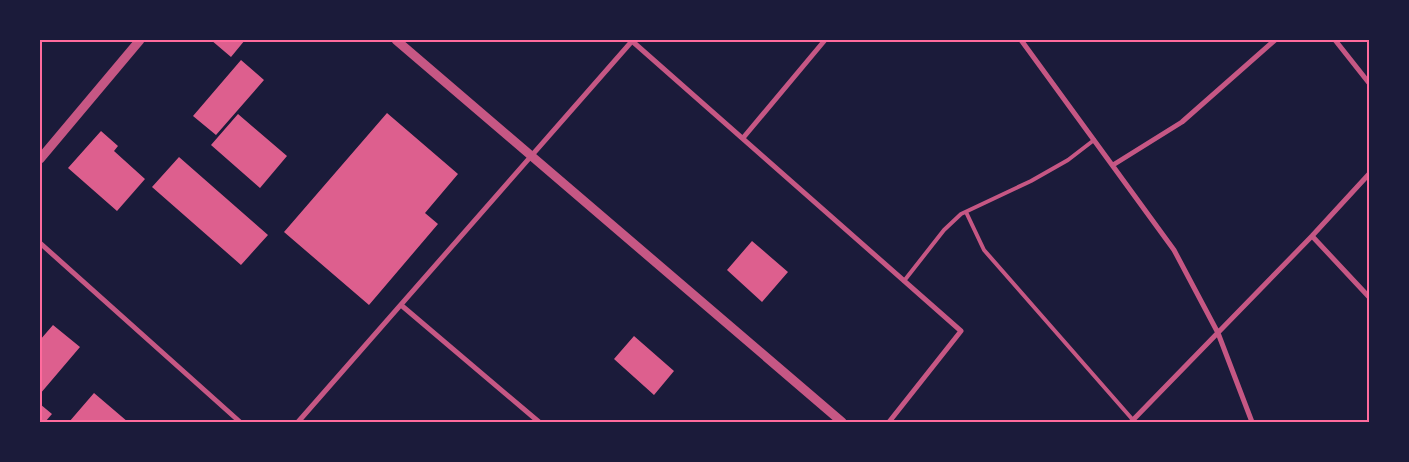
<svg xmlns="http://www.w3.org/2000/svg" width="1409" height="462" font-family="'Alegreya Sans',sans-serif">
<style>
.building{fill:#dd5f8e}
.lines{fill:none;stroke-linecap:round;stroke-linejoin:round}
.service{stroke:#c65784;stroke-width:4}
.minor{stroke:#c65784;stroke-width:5}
.tertiary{stroke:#c65784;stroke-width:9}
.neatline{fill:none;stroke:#ff6b9d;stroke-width:2}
</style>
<rect width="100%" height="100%" fill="#1b1b3a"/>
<!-- building -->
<path class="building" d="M211 40H245L231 57Z
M241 60 264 80 216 135 193 116Z
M387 113 458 174 425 213 438 224 369 305 284 232Z
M238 114 287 156 260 188 211 145Z
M101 131 118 146 114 151 145 179 117 211 68 168Z
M179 157 268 235 241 265 152 187Z
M752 241 788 272 762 302 727 270Z
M53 325 80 347 40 394V340Z
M634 336 674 371 654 395 614 359Z
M94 393 128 422H69Z
M40 404 52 414 45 422H40Z"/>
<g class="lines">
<!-- service -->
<path class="service" d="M966 212 984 250 1133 420
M904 281 944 230 961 214 1031 181 1068 160 1094 140"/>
<!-- minor -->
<path class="minor" d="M1021 40 1174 250 1218 333 1252 422
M1335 40 1369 83
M632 41 961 331 889 422
M743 138 825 40
M1113 165 1182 122 1275 40
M1312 236 1369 297
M40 243 240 422
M401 305 539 422
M298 422 633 40
M1131 422 1312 236 1369 174"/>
<!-- tertiary -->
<path class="tertiary" d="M396 40 842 422
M40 159 140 40"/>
</g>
<!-- border -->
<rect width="1409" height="462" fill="none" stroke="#1b1b3a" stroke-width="82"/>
<rect x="41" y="41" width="1327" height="380" class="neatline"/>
</svg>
